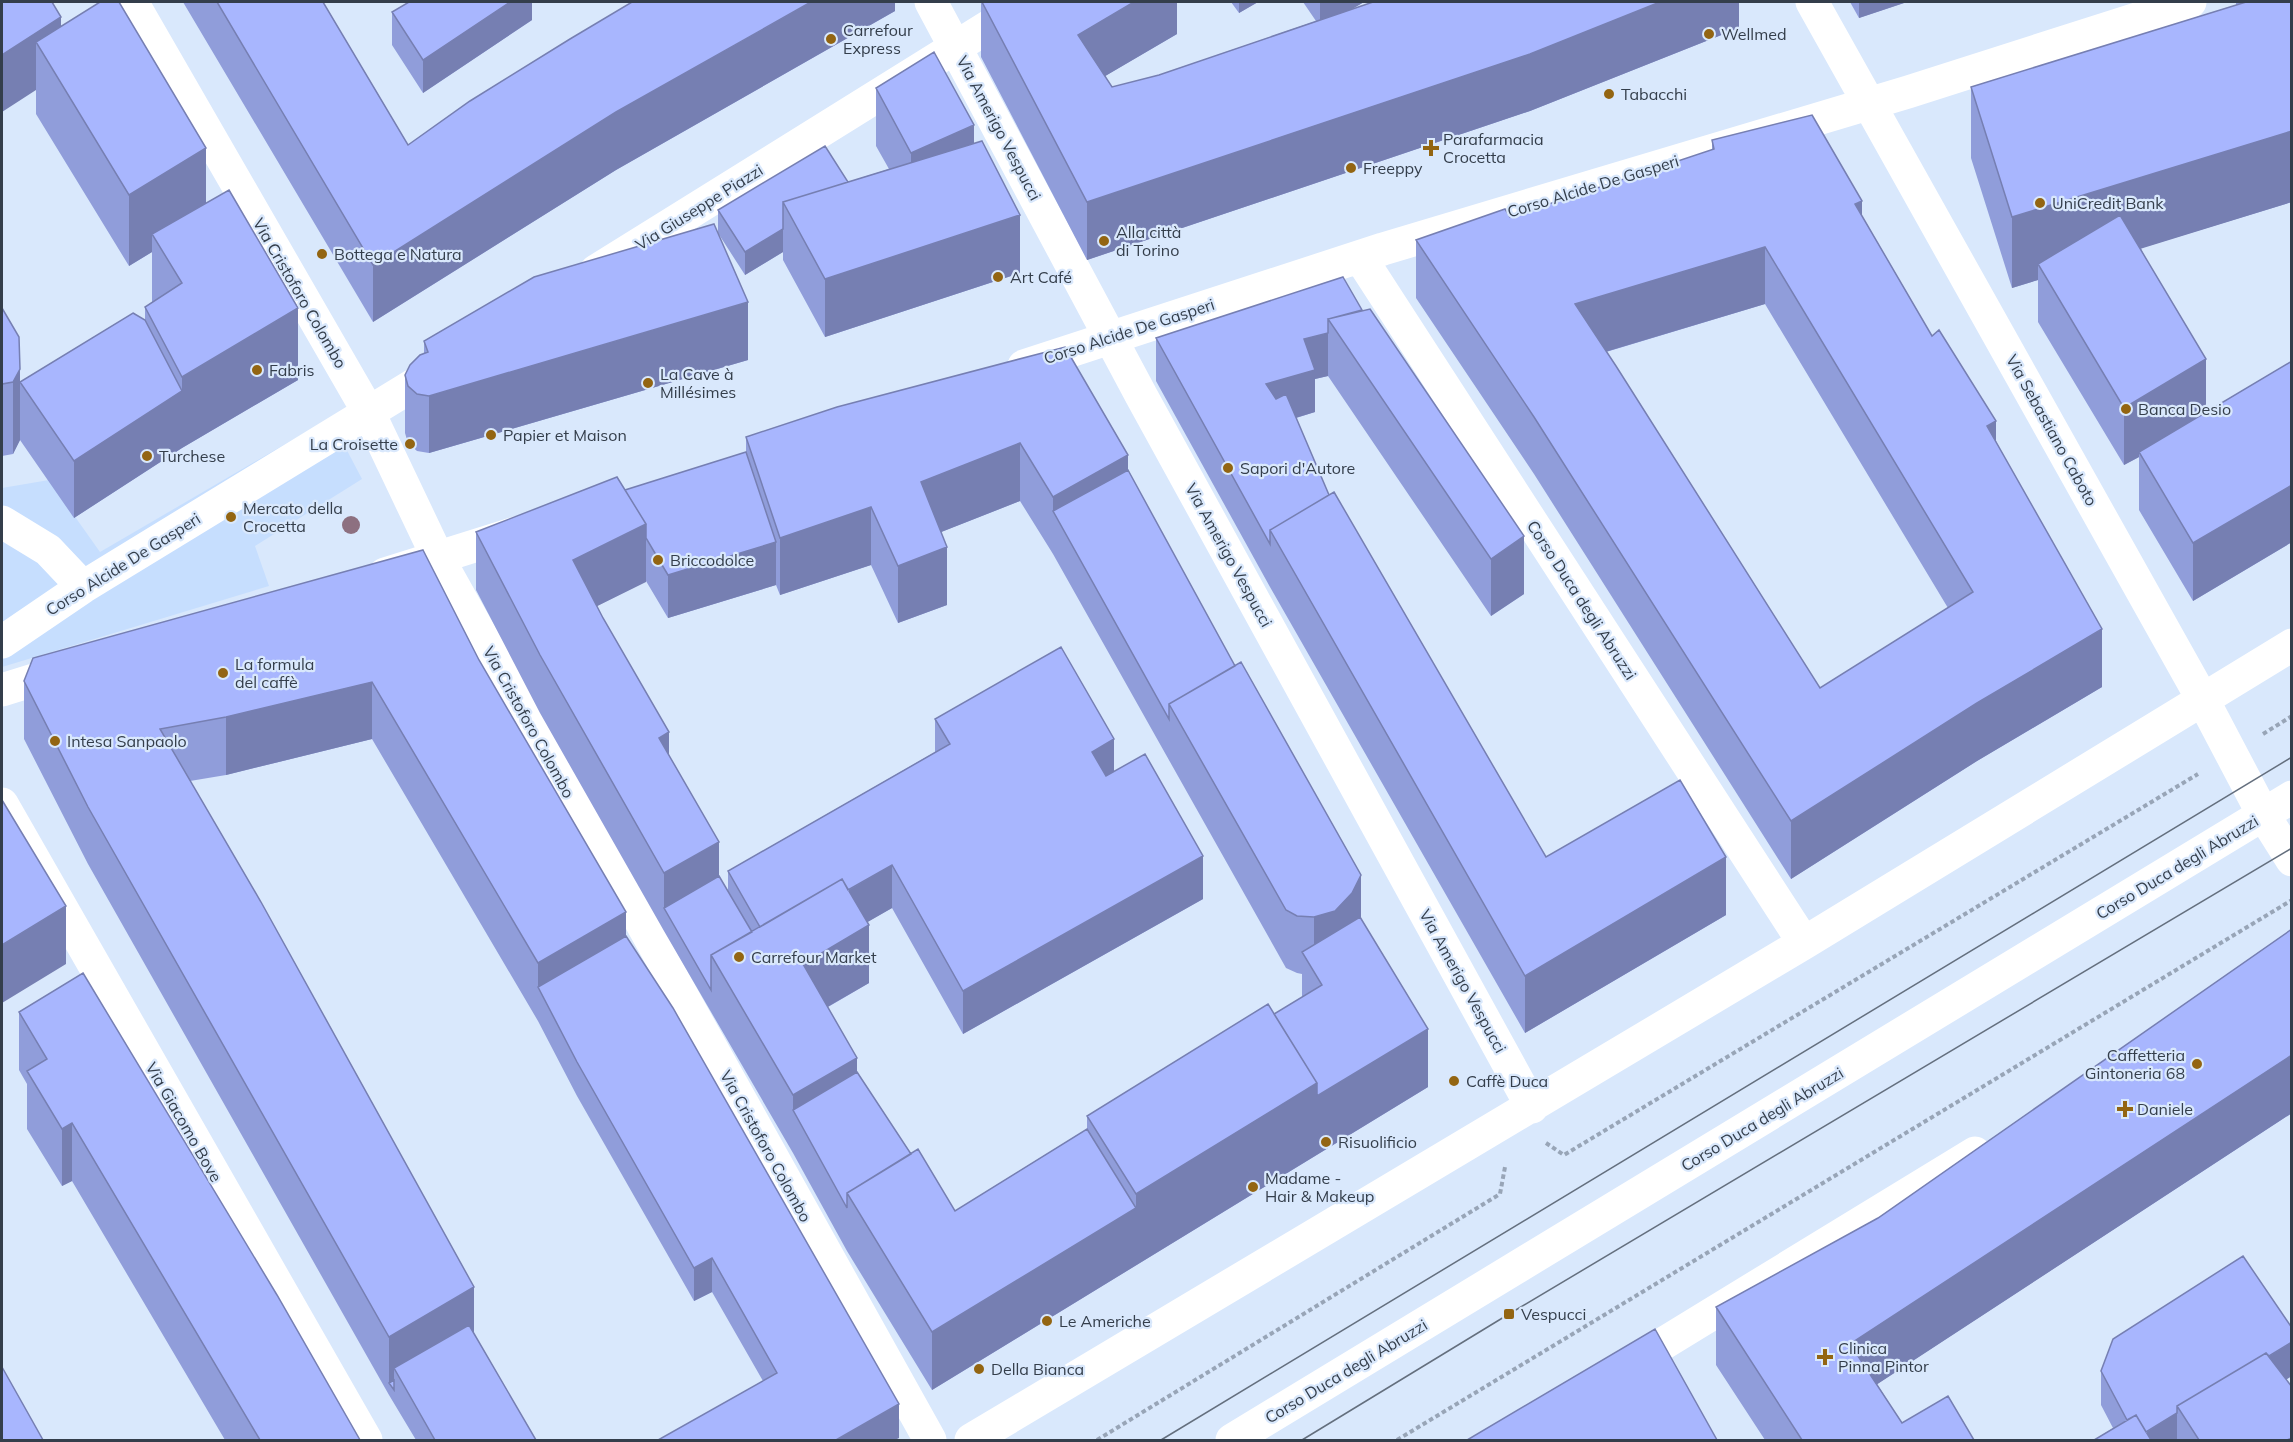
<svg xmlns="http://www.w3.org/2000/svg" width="2293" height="1442" font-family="Mulish,sans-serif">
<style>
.built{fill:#c6defe}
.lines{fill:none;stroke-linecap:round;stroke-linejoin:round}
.path{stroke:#98a5b7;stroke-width:4;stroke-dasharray:4.5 3;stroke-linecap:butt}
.minor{stroke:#fff;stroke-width:33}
.major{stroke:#fff;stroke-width:33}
.tram{stroke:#646f7e;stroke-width:1.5}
.tree{fill:#8d7080}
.wall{fill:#909dda;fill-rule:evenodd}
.shaded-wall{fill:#767fb2}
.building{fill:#a8b6fe;stroke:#767fb2;stroke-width:1.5;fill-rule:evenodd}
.poi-dot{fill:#936512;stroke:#d9e8fc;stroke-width:2}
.labels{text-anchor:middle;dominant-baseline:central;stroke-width:4.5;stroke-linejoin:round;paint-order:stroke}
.poi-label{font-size:16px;fill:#343e4b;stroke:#d9e8fc;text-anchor:start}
.street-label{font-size:16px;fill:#343e4b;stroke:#d9e8fc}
</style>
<rect width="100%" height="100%" fill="#d9e8fc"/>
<!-- built -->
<path class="built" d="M330 418 362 479 255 546 269 586 2 667V488L49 480 100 552Z"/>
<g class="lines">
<!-- path -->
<path class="path" d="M2263 734 2292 716
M1546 1143 1564 1155 2198 774
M1097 1440 1500 1194 1505 1167
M1397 1440 2292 900"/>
<!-- minor -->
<path class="minor" d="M132 2 369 413 438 558 930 1440
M931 2 1142 397 1532 1107
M1812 2 2203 700 2263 814 2292 860
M1360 257 1804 943
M596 271 1028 2
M1024 366 1383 249 1908 92 2190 2
M2 522 48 550 83 587
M385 574 519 532
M2 642 83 587 443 367
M2 690 66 670
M2 804 366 1440
M1625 1367 1975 1153
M971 1440 1804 943 2292 645"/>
<!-- major -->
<path class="major" d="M1232 1440 2292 797"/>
<!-- tram -->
<path class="tram" d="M1161 1440 2292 757
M1302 1440 1509 1314 2292 848"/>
</g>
<!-- trees -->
<circle class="tree" cx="351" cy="525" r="9"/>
<!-- wall -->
<path class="wall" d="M2 2 61 26 206 203 298 380 182 448 74 518 20 440 13 454 2 456V308L20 382 145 320V307L152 302V252L129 266 36 114V90Z
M183 2H323L408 145 895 2V11L616 170 373 322Z
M532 2V20L423 93 392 45V12Z
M981 2H1177V34L1105 76 1112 87 1159 75 1316 21 1303 2H1364L1352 9 1739 2V28L1530 111 1087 260 981 57Z
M1231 2H1258L1239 13Z
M1850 2H1907L1859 18Z
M2236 2H2292V202L2141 248 2206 412 2292 361V542L2193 601 2139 510V457L2124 465 2038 322V280L2012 288 1971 158V87L2236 5Z
M876 88 974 143 1020 273 825 337 783 260V252L745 275 718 233V210L848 182 889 169 876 146Z
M1712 140 1862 216 1932 336 1996 441 2102 687 1977 761 1791 879 1534 474 1416 298V240L1510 217 1712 150ZM1765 304 1948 608 1820 688 1606 352Z
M1343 277 1524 594 1491 616 1328 376 1315 379V412L1296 418 1329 495 1546 857 1726 915 1525 1033 1270 587 1156 381V338Z
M424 341 748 360 429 453 417 451 408 443 405 433V375L424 353Z
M1065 347 1128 470 1361 919 1428 1087 932 1390 847 1251 793 1153 664 931 540 713 476 590V532L625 490 746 452V437ZM1020 501 1053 554 1286 968 1297 973 1302 974V997L1274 1014 1087 1116V1129L955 1211 911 1154 857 1072 828 1007 869 983 867 922 892 908 963 1034 1203 899 1114 772 935 719V752L728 871V891L719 876 669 755 597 606 646 581 668 618 776 585 780 595 871 565 898 623 947 605 941 532Z
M479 660 626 936 899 1438 763 1381 712 1292 694 1301 577 1096 538 1021 372 739 226 775 190 781 474 1334 536 1440H416L389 1395 88 864 24 739V681Z
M2292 929V1113L1877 1384 1902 1423 1974 1440H1765L1716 1365V1307L1878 1218Z
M19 1012 360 1440H225L72 1181 62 1186 27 1129V1084L19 1070Z
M2101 1371 2286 1379 2292 1440H2094L2113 1428 2101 1405Z"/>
<!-- shaded-wall -->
<path class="shaded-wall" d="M510 2H532V20L423 93V60Z
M811 2H895V11L616 170 373 322V265L616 112Z
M1134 2H1177V34L1078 92V35Z
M1239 2H1258L1239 13Z
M1320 2H1364L1320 28Z
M1660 2H1739V28L1530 111 1087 260V202Z
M1859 2H1907L1859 18Z
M61 17V74L36 42V90L2 112V55Z
M974 125V182L911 211V153Z
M2292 131V202L2046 278 2038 264V280L2012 288V217Z
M206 148V220L152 234V252L129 266V195Z
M1862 201V259L1855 204Z
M1020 215V273L825 337V279Z
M783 229V252L745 275V252Z
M1765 247V304L1575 361V304Z
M748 302V360L429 453V396Z
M298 308V380L182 448 74 518V461L182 391V377Z
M1328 333V376L1315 379V412L1266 427V384L1304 339Z
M2206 359V417L2139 452V457L2124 465V408Z
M20 369V440L13 454V382Z
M1996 421V479L1987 426Z
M1020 443V501L921 540V482Z
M1128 455V513L1053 511V497Z
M2292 485V542L2193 601V543Z
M871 507V565L780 595V538Z
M646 524V582L573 618V560Z
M1524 536V594L1491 616V559Z
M776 542V585L668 618V575Z
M947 547V605L898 623V566Z
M2102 629V687L1977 761 1791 879V821L1977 703Z
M372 682V739L226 775V717Z
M669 732V790L659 738Z
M1114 739V782L1092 795V752Z
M719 842V899L664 908V873Z
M1203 856V899L963 1034V991Z
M1726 857V915L1525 1033V976Z
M892 865V908L736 998 767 938Z
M1361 875V932L1314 972V917Z
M66 906V964L2 1003V945Z
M626 912V969L538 987V963Z
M869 925V983L803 1021V964Z
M1428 1029V1087L932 1390V1332L1136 1208V1194L1317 1083Z
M2292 1055V1113L1850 1402V1344Z
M857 1058V1115L793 1110V1095Z
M72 1123V1181L62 1186V1129Z
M712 1258V1292L694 1301V1268Z
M474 1287V1345L394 1368V1390L389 1383V1337Z
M2292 1342V1376L2196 1435 2181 1411Z
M899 1404V1438L895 1440H836Z
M2177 1413V1440H2136V1439Z"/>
<!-- building -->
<path class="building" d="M2 2H52L61 17 2 55Z
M100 2H119L206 148 129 195 36 42Z
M217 2H323L408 145 470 101 570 39 632 2H811L616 112 373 265Z
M409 2H510L423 60 392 12Z
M982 2H1134L1078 35 1112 87 1159 75 1373 2H1660L1530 54 1087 202Z
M2246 2H2292V131L2012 217 1971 87Z
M934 52 974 125 911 153 876 88Z
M1812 115 1862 201 1855 204 1932 336 1939 330 1996 421 1987 426 2102 629 1977 703 1791 821 1534 417 1416 240 1505 209 1510 217 1714 149 1712 140ZM1765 247 1973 592 1820 688 1616 366 1575 304Z
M982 141 1020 215 825 279 783 202Z
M825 146 848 182 783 202V229L745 252 718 210Z
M229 190 298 308 182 377 145 307 182 283 152 234Z
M2120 215 2206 359 2124 408 2038 264Z
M714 224 748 302 429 396 417 394 408 386 405 375 410 365 420 355 428 352 424 341 534 277Z
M1343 277 1362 310 1328 319V333L1304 339 1315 370 1266 384 1276 399 1286 394 1329 495 1270 530V544L1156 338Z
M2 308 19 337 20 369 13 382 2 384Z
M1370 309 1524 536 1491 559 1328 319Z
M133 313 145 320 182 391 74 461 20 382Z
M1065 347 1128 455 1053 497 1020 443 921 482 947 547 898 566 871 507 780 538 746 437 837 407Z
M2292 361V485L2193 543 2139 452Z
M746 452 776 542 668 575 646 538V524L625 490Z
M1128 470 1235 666 1169 704V719L1053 511Z
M617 477 646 524 573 560 603 618 669 732 659 738 719 842 664 873 540 655 476 532Z
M1334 492 1546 857 1680 780 1726 857 1525 976 1270 530Z
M423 550 479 660 626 912 538 963 372 682 226 717 160 729 261 902 474 1287 389 1337 88 807 24 681 33 658Z
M1061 647 1114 739 1092 752 1106 776 1145 754 1203 856 963 991 892 865 848 890 842 879 760 927 728 871 950 744 935 719Z
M1241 662 1361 875 1352 893 1335 911 1314 917 1297 916 1286 910 1169 704Z
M2 800 66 906 2 945Z
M719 876 752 932 711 955V990L664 908Z
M842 879 869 925 803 964 857 1058 793 1095 711 955Z
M1360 917 1428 1029 1317 1096V1083L1274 1014 1322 985 1302 952Z
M2292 929V1055L1850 1344 1902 1423 1948 1396 1974 1440H1802L1716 1307 1878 1218Z
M626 936 673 1008 899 1404 836 1440H658L777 1373 712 1258 694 1268 577 1062 538 987Z
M83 973 277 1295 360 1440H260L72 1123 62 1129 27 1071 47 1059 19 1012Z
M1268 1004 1317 1083 1136 1194 1087 1116Z
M857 1072 911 1154 847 1193V1208L793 1110Z
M1087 1129 1136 1208 932 1332 847 1193 918 1149 955 1211Z
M2243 1256 2292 1328V1342L2269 1356 2266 1353 2177 1406V1413L2146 1432 2136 1415 2127 1420 2101 1371 2113 1339Z
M469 1325 536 1440H435L394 1368Z
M1655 1329 1717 1440H1467Z
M2266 1353 2292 1387V1438L2287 1440H2199L2177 1406Z
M2 1367 43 1440H2Z
M394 1380V1390L389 1383Z
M2136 1415 2151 1440H2094Z"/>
<!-- markers -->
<g class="poi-dot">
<circle cx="1709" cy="34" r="6"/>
<circle cx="831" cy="39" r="6"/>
<circle cx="1609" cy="94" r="6"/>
<path d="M1428 139h6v6h6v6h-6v6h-6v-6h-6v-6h6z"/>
<circle cx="1351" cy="168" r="6"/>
<circle cx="2040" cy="203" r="6"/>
<circle cx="1104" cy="241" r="6"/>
<circle cx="322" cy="254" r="6"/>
<circle cx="998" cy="277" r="6"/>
<circle cx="257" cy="370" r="6"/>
<circle cx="648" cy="383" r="6"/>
<circle cx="2126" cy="409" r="6"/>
<circle cx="491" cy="435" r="6"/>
<circle cx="410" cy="444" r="6"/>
<circle cx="147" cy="456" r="6"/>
<circle cx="1228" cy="468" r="6"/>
<circle cx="231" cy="517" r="6"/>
<circle cx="658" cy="560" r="6"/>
<circle cx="223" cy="673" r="6"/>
<circle cx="55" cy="741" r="6"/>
<circle cx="739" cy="957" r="6"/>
<circle cx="2197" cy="1064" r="6"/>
<circle cx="1454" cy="1081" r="6"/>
<path d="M2122 1100h6v6h6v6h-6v6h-6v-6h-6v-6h6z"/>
<circle cx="1326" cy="1142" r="6"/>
<circle cx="1253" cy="1187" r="6"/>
<rect x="1503" y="1308" width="12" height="12" rx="3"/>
<circle cx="1047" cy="1321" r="6"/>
<path d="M1822 1348h6v6h6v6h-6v6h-6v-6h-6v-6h6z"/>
<circle cx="979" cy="1369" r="6"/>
</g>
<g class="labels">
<!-- poi labels -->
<g class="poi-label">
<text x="843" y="30">Carrefour<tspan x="843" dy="18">Express</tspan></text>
<text x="1721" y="34">Wellmed</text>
<text x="1621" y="94">Tabacchi</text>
<text x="1443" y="139">Parafarmacia<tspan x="1443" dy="18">Crocetta</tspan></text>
<text x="1363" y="168">Freeppy</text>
<text x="2052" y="203">UniCredit Bank</text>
<text x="1116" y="232">Alla città<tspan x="1116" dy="18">di Torino</tspan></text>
<text x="334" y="254">Bottega e Natura</text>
<text x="1010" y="277">Art Café</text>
<text x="269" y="370">Fabris</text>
<text x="660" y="374">La Cave à<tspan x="660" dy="18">Millésimes</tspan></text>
<text x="2138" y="409">Banca Desio</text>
<text x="503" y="435">Papier et Maison</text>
<text x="398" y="444" text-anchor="end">La Croisette</text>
<text x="159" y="456">Turchese</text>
<text x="1240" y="468">Sapori d'Autore</text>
<text x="243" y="508">Mercato della<tspan x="243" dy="18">Crocetta</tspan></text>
<text x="670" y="560">Briccodolce</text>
<text x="235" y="664">La formula<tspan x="235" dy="18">del caffè</tspan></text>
<text x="67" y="741">Intesa Sanpaolo</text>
<text x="751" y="957">Carrefour Market</text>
<text x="2185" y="1055" text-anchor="end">Caffetteria<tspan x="2185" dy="18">Gintoneria 68</tspan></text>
<text x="1466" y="1081">Caffè Duca</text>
<text x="2137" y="1109">Daniele</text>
<text x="1338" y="1142">Risuolificio</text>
<text x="1265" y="1178">Madame -<tspan x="1265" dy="18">Hair &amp; Makeup</tspan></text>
<text x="1521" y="1314">Vespucci</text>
<text x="1059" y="1321">Le Americhe</text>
<text x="1838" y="1348">Clinica<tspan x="1838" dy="18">Pinna Pintor</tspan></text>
<text x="991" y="1369">Della Bianca</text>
</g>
<!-- street labels -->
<g class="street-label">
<text transform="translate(999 128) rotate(62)">Via Amerigo Vespucci</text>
<text transform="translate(1593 186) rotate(-17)">Corso Alcide De Gasperi</text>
<text transform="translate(699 207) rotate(-32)">Via Giuseppe Piazzi</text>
<text transform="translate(300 293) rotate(60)">Via Cristoforo Colombo</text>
<text transform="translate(1129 331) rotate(-18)">Corso Alcide De Gasperi</text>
<text transform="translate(2052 430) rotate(61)">Via Sebastiano Caboto</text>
<text transform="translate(1229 555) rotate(61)">Via Amerigo Vespucci</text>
<text transform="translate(123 564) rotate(-32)">Corso Alcide De Gasperi</text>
<text transform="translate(1582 600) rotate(57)">Corso Duca degli Abruzzi</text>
<text transform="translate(529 722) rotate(61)">Via Cristoforo Colombo</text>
<text transform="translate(2177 867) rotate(-31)">Corso Duca degli Abruzzi</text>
<text transform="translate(1463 981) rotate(61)">Via Amerigo Vespucci</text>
<text transform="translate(1762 1119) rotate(-31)">Corso Duca degli Abruzzi</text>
<text transform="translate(184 1122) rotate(60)">Via Giacomo Bove</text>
<text transform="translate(766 1146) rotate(61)">Via Cristoforo Colombo</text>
<text transform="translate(1346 1371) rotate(-31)">Corso Duca degli Abruzzi</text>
</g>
</g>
<!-- border -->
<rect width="2293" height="1442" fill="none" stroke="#343e4b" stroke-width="6"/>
</svg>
